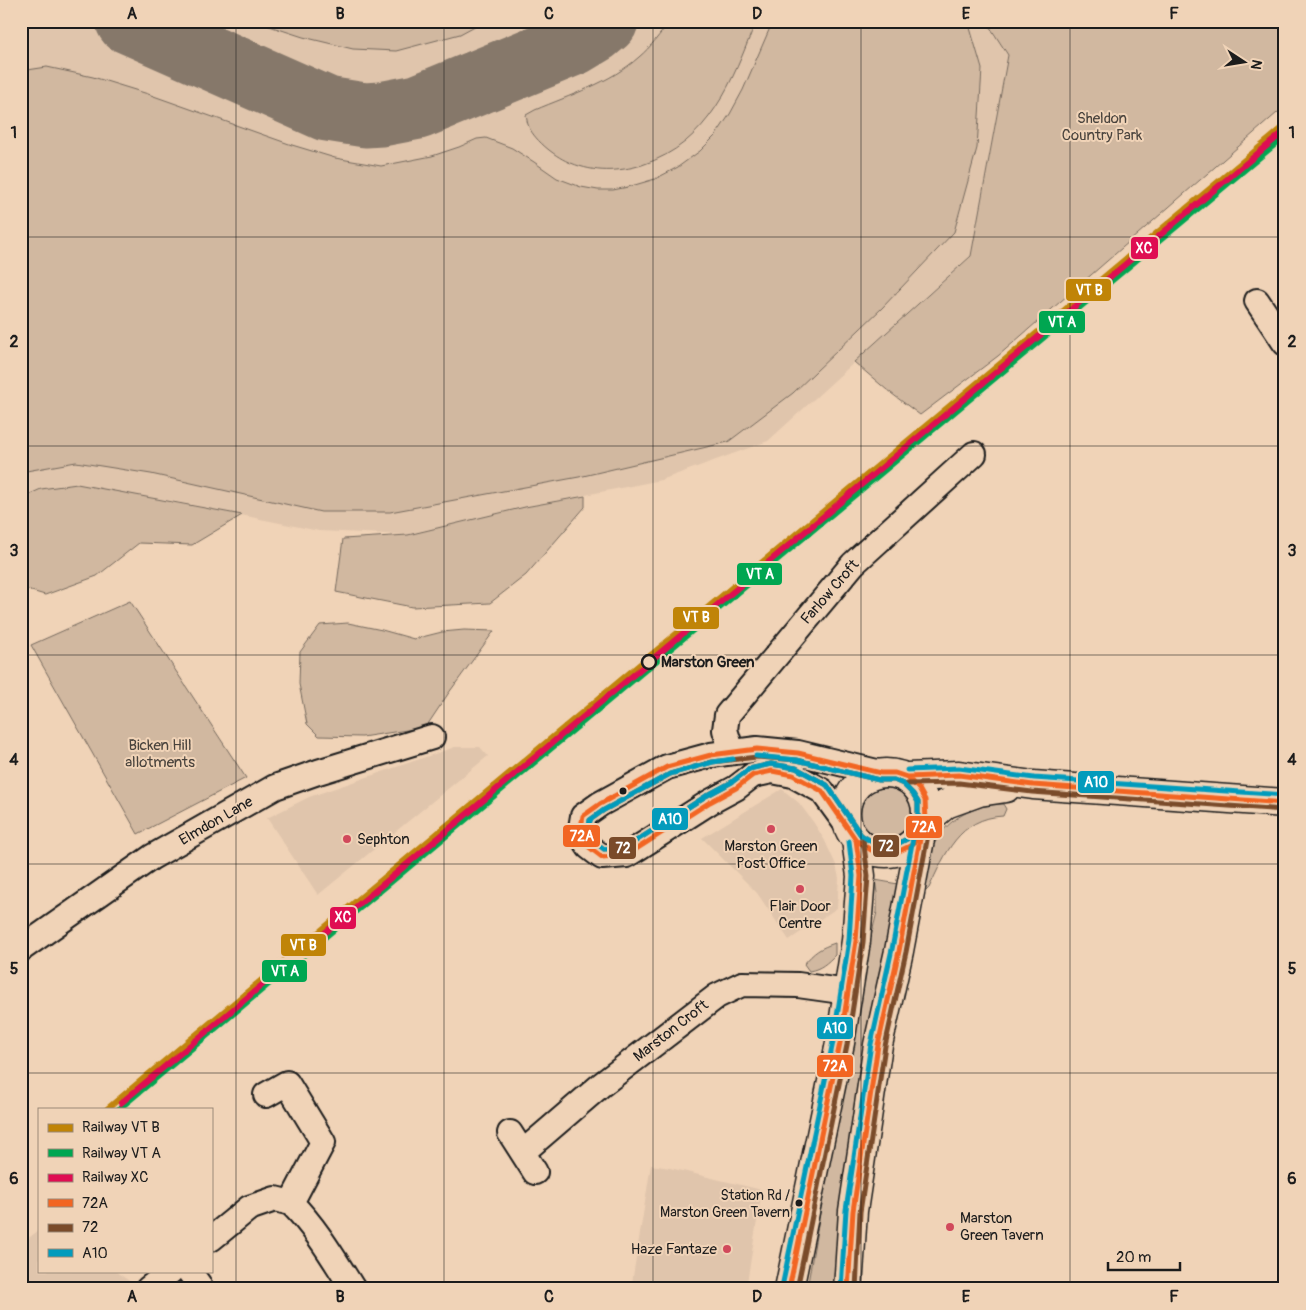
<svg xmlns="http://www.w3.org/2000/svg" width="1306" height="1310" font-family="Pangolin,sans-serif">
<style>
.built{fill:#e0c5ac}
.green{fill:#d1b8a0;stroke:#766a5e}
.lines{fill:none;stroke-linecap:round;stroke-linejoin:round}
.taxiway{stroke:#86786a;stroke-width:65}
.minor-casing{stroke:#1c1c1c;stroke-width:28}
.tertiary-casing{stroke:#1c1c1c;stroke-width:31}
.minor{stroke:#f0d3b7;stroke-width:24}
.tertiary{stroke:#f0d3b7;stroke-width:28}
.bus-1-casing{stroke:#f0d3b7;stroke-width:9}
.bus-2-casing{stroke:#f0d3b7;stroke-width:9}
.bus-3-casing{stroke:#f0d3b7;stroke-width:9}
.bus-1{stroke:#f26522;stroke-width:5}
.bus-2{stroke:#7a4b2a;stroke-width:5}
.bus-3{stroke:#039bbc;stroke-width:5}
.rail-1-casing{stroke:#f0d3b7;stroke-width:10}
.rail-2-casing{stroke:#f0d3b7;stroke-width:10}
.rail-3-casing{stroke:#f0d3b7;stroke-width:10}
.rail-1{stroke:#c08407;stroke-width:6}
.rail-2{stroke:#00a651;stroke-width:6}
.rail-3{stroke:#df0d52;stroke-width:6}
.grid{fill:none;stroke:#1c1c1c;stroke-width:1;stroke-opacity:0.55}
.stop-dot{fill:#f0d3b7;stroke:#1c1c1c;stroke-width:2.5}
.bus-dot{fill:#1c1c1c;stroke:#f0d3b7;stroke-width:2}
.poi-dot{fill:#d1495b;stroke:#f0d3b7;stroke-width:2}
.labels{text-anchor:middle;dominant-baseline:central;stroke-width:4;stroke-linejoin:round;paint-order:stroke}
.bus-label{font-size:14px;fill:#1c1c1c;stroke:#f0d3b7;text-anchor:end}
.park-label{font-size:15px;fill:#49433d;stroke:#f0d3b7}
.street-label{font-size:15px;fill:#1c1c1c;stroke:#f0d3b7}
.stop-label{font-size:15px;font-weight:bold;fill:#1c1c1c;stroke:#f0d3b7;text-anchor:start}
.poi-label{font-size:15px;fill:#1c1c1c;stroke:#f0d3b7;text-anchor:start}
.line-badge{stroke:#f0d3b7;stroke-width:2}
.badge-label{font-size:14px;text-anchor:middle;font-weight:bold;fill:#fff}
.neatline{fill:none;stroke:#1c1c1c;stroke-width:2}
.grid-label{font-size:16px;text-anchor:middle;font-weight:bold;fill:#1c1c1c}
</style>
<rect width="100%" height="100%" fill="#f0d3b7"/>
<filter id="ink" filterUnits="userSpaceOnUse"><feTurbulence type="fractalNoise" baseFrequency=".02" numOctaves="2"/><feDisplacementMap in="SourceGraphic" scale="10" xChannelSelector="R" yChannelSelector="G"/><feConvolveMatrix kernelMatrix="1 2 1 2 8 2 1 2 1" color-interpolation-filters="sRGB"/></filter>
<g filter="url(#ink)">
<!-- built -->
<path class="built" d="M21 21H986L1008 55 971 256 768 441 661 480 525 507 408 535 319 531 172 501 41 489 21 498Z
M455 747H480L488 756 318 895 267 818 309 797Z
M782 789 799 803 814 823 825 841 836 865 839 878 837 908 789 940 757 893 702 838Z
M651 1165 670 1168 762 1190 746 1289H631Z
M39 1230V1271H115L132 1283 136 1289H21V1244Z"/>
<!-- green -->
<path class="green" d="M254 21H484L460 34 396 51 353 49 303 37Z
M670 21H756C732 82 710 143 642 165 618 172 595 173 571 163 557 158 535 141 529 127 527 123 527 119 526 115L535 110C570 95 610 83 639 57 651 47 660 34 670 21Z
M772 21H968L982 69 977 148 954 232 882 308 793 393 728 442 579 477 390 512H321L151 474 76 462 21 472V71L47 67 93 77 148 94 292 145 335 158 381 166 432 156 459 147 477 139 486 138 512 148 534 162 557 178 581 187 598 190H613L628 187 655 179 678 167 700 151 716 135 730 114 743 90 769 30Z
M986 21H1285V106L998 356 920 415 887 390 854 362 971 256 1008 55Z
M77 484 242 515 192 545 139 543 97 576 45 595 21 588V498L41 489Z
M585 496V507L526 575 490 603 412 607 336 592 343 539 408 535 525 507Z
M130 601 246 778 138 834 31 645Z
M348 623 382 630 414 639 442 632 464 630 494 631 448 694 426 727 362 737 319 736 307 724 299 684 300 652 320 625Z
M859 815a27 27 0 1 1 54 0a27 27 0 1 1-54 0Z
M996 804H1003L1006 809 1003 816C959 818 945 854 929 888L925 892 922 889C925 876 927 858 933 847 945 820 969 808 996 804Z
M875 880 898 884 837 1289H807L858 991 877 912V893Z
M835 943V955C827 963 821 969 809 971L804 964C814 952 820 948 835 943Z"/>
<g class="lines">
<!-- taxiway -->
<path class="taxiway" d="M128 21 327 109 365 115 381 114 418 107 574 43 594 31 606 21"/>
<defs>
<path id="minor" d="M1257 301 1285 343
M732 752 725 730 727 715 853 564 974 454
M849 828 822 791 793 775 772 771 753 775 736 788 710 802 627 855 602 857 589 847 580 834 583 816 600 804 667 767 711 755 757 749 798 753 881 773
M21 949 152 857 275 787 318 772 432 737
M266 1095 287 1083 323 1142 291 1203C316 1228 334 1259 353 1289
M510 1133 535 1172
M523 1152 601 1085 717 996 742 984 798 985 848 992
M211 1239 249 1208 275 1199 291 1203
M189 1271 199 1285
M148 1289 171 1271"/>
<path id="tertiary" d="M846 813a40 40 0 1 1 80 0a40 40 0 1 1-80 0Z
M907 777 959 775 1033 785 1285 803
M926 821 946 804 979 792 1006 788
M789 1289 840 1043 856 941 861 876 856 840
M848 1289 853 1211 878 1045 899 951 921 834"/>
</defs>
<!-- minor casing -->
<use href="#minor" class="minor-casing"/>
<!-- tertiary casing -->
<use href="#tertiary" class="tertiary-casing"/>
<!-- minor -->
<use href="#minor" class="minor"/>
<!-- tertiary -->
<use href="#tertiary" class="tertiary"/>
<defs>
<path id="bus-1" d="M757 749 798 753 881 773H895L907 777 919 789 925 800 926 821 921 834 912 845 895 853H880L871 850 856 840 822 791 793 775 772 771 753 775 736 788 710 802 627 855 602 857 589 847 580 834 583 816 600 804 667 767 711 755Z
M907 777 959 775 1033 785 1285 803
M789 1289 840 1043 856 941 861 876 856 840
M848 1289 853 1211 878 1045 899 951 921 834"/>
<path id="bus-2" d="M757 757 797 760 879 780H894L903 784 913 794 918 802V820L914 830 907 839 893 846H881L874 843 861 835 827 785 796 768 771 764 749 769 732 782 706 796 625 848 604 849 595 842 588 832 590 820 604 810 670 774 712 762Z
M907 784 959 783 1032 792 1284 810
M797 1289 847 1045 863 942 868 876 863 839
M856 1289 860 1212 885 1046 906 952 928 835"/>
<path id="bus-3" d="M733 759 713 762 670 774 604 810 590 820 588 832 595 842 604 849 625 848 706 796 732 782 749 769 771 764 796 768 827 785 861 835 874 843 881 846H893L907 839 914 830 918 820V802L913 794 903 784 894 780H879L797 760 756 756
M907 770 959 768 1034 778 1285 795
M782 1287 833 1042 849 940 853 876 849 841
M841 1289 846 1210 871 1044 892 949 914 833"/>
</defs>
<!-- bus-1 casing -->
<use href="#bus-1" class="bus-1-casing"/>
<!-- bus-2 casing -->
<use href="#bus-2" class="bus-2-casing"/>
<!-- bus-3 casing -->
<use href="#bus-3" class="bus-3-casing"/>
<!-- bus-1 -->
<use href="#bus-1" class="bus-1"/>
<!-- bus-2 -->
<use href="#bus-2" class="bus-2"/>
<!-- bus-3 -->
<use href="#bus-3" class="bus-3"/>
<defs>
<path id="rail-1" d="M107 1109 1285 126"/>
<path id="rail-2" d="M119 1109 1285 136"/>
<path id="rail-3" d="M121 1103 1280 135"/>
</defs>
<!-- rail-1 casing -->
<use href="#rail-1" class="rail-1-casing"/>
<!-- rail-2 casing -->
<use href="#rail-2" class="rail-2-casing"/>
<!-- rail-3 casing -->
<use href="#rail-3" class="rail-3-casing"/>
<!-- rail-1 -->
<use href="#rail-1" class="rail-1"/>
<!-- rail-2 -->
<use href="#rail-2" class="rail-2"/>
<!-- rail-3 -->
<use href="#rail-3" class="rail-3"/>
</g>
</g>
<!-- grid -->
<path class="grid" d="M236 21V1289M444 21V1289M653 21V1289M861 21V1289M1070 21V1289M21 237H1285M21 446H1285M21 655H1285M21 864H1285M21 1073H1285"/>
<!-- markers -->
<circle class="stop-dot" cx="649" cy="662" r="7"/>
<g class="bus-dot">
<circle cx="623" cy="791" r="4.5"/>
<circle cx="799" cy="1203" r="4.5"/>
</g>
<g class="poi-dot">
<circle cx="771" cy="829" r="5"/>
<circle cx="347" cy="839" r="5"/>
<circle cx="800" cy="889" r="5"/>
<circle cx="950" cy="1227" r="5"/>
<circle cx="727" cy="1249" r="5"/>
</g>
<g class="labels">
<!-- bus labels -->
<g class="bus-label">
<text x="790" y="1195">Station Rd /<tspan x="790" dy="17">Marston Green Tavern</tspan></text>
</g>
<!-- park labels -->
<g class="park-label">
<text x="1102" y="118">Sheldon<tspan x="1102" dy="17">Country Park</tspan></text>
<text x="160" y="745">Bicken Hill<tspan x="160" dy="17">allotments</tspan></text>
</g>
<!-- street labels -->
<g class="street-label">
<text transform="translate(830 592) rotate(-49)">Farlow Croft</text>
<text transform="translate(216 821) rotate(-30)">Elmdon Lane</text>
<text transform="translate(671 1031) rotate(-38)">Marston Croft</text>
</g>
<!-- stop labels -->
<g class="stop-label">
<text x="661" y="662">Marston Green</text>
</g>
<!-- poi labels -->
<g class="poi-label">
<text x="357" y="839">Sephton</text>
<text x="771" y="846" text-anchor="middle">Marston Green<tspan x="771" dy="17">Post Office</tspan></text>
<text x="800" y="906" text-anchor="middle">Flair Door<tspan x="800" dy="17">Centre</tspan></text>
<text x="960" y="1218">Marston<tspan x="960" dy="17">Green Tavern</tspan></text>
<text x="717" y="1249" text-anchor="end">Haze Fantaze</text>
</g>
</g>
<g class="line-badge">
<rect x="1130" y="236" width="29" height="24" rx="5" fill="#df0d52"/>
<rect x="1065" y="278" width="47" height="24" rx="5" fill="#c08407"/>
<rect x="1038" y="310" width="48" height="24" rx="5" fill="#00a651"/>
<rect x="736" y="562" width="47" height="24" rx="5" fill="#00a651"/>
<rect x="672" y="606" width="48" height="24" rx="5" fill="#c08407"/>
<rect x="1077" y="770" width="38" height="24" rx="5" fill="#039bbc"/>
<rect x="651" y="807" width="38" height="24" rx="5" fill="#039bbc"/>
<rect x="905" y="815" width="38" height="24" rx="5" fill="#f26522"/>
<rect x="562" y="824" width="39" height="24" rx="5" fill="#f26522"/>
<rect x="872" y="834" width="28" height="24" rx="5" fill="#7a4b2a"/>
<rect x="608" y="836" width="29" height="24" rx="5" fill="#7a4b2a"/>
<rect x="329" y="906" width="28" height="24" rx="5" fill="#df0d52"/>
<rect x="280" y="933" width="47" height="24" rx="5" fill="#c08407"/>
<rect x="261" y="959" width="47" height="24" rx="5" fill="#00a651"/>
<rect x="816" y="1016" width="38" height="24" rx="5" fill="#039bbc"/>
<rect x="816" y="1054" width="38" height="24" rx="5" fill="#f26522"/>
</g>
<g class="badge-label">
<text x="1144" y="253">XC</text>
<text x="1089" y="295">VT B</text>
<text x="1062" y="327">VT A</text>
<text x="760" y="579">VT A</text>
<text x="696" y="622">VT B</text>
<text x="1096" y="787">A10</text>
<text x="670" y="824">A10</text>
<text x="924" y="832">72A</text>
<text x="582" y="841">72A</text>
<text x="886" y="851">72</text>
<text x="623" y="853">72</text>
<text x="343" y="922">XC</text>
<text x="303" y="950">VT B</text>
<text x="285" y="976">VT A</text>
<text x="835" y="1033">A10</text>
<text x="835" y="1071">72A</text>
</g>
<!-- margin -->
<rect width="1306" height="1310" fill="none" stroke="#f0d3b7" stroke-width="55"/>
<!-- legend -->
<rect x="38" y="1108" width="175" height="165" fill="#f0d3b7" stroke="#9b8a79"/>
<rect x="48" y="1124" width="25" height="8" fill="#c08407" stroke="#9b8a79"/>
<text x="82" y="1132" font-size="15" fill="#1c1c1c">Railway VT B</text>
<rect x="48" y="1149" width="25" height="8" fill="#00a651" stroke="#9b8a79"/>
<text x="82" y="1158" font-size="15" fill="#1c1c1c">Railway VT A</text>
<rect x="48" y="1174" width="25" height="8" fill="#df0d52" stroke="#9b8a79"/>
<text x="82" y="1182" font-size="15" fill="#1c1c1c">Railway XC</text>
<rect x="48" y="1199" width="25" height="8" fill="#f26522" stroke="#9b8a79"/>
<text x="82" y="1208" font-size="15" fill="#1c1c1c">72A</text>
<rect x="48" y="1224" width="25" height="8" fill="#7a4b2a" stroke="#9b8a79"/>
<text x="82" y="1232" font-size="15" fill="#1c1c1c">72</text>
<rect x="48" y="1249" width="25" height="8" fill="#039bbc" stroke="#9b8a79"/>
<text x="82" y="1258" font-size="15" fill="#1c1c1c">A10</text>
<!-- north arrow -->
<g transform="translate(1244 62) rotate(102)" stroke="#f0d3b7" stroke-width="4" paint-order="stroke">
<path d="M0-4L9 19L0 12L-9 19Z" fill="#1c1c1c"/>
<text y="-8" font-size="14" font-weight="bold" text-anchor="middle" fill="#1c1c1c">N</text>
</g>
<!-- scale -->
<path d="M1108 1262v8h72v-8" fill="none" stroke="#1c1c1c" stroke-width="2.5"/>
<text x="1116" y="1262" font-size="15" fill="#1c1c1c" stroke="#f0d3b7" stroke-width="4" paint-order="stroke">20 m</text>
<rect x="28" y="28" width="1250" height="1254" class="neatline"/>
<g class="grid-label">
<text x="132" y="19">A</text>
<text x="340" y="19">B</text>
<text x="549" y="19">C</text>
<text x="757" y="19">D</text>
<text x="966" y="19">E</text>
<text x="1174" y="19">F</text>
<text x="14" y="138">1</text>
<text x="1292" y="138">1</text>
<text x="14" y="347">2</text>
<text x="1292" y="347">2</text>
<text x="14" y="556">3</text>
<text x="1292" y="556">3</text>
<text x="14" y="765">4</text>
<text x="1292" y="765">4</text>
<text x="14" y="974">5</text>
<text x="1292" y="974">5</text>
<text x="14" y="1184">6</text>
<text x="1292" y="1184">6</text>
<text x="132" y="1302">A</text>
<text x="340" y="1302">B</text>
<text x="549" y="1302">C</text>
<text x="757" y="1302">D</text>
<text x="966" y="1302">E</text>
<text x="1174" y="1302">F</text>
</g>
</svg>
